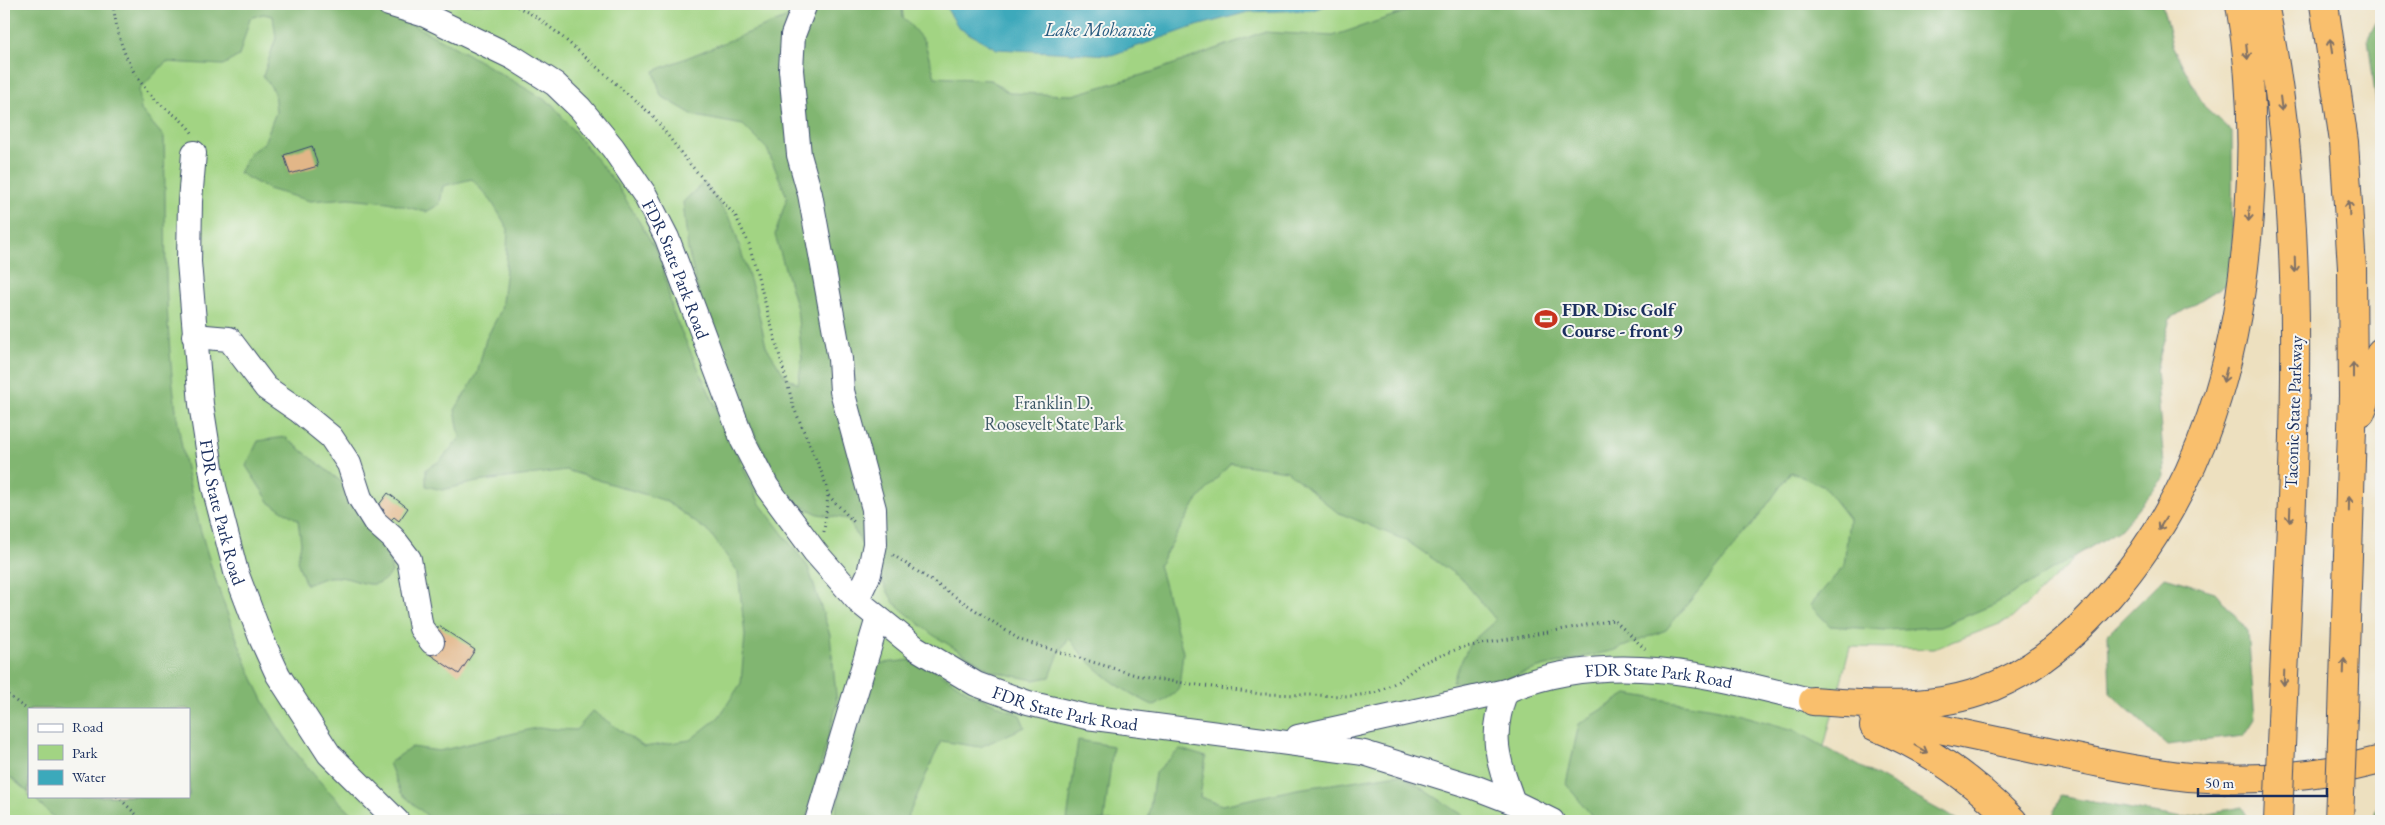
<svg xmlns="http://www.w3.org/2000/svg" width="2385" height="825" font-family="'EB Garamond',serif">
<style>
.green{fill:#a2d483;stroke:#5e8270;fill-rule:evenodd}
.forest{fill:#81b671;stroke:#4e7268}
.water{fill:#3ca9bb;stroke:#2c6c8c}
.building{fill:#e2b688}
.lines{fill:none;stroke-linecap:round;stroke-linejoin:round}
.minor-casing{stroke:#3a4a6d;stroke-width:26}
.highway-casing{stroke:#3a4a6d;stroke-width:30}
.path{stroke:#3a4a6d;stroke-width:3;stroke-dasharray:1 4;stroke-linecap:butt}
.minor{stroke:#fff;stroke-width:24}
.highway{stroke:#f9bf6d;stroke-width:28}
.highway-bridge-casing{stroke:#3a4a6d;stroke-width:30;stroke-linecap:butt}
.highway-bridge{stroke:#f9bf6d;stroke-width:28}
.oneway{stroke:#7f7065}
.labels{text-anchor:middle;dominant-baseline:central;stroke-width:4;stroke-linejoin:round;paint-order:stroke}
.street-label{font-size:18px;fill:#1b2f5e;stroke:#f6f6f2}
.poi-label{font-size:18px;font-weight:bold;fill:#1b2f5e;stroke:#f6f6f2;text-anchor:start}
.park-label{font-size:18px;fill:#3d5867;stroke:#f6f6f2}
.water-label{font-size:19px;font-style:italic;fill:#275a7f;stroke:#f6f6f2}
</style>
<rect width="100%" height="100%" fill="#f6f6f2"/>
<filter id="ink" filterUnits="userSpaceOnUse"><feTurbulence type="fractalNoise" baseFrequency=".02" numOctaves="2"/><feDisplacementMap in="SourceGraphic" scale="10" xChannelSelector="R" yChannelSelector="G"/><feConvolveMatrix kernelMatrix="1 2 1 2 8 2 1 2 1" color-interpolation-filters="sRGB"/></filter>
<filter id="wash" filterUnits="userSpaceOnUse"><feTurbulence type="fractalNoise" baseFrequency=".0096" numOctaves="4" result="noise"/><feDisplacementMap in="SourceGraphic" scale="20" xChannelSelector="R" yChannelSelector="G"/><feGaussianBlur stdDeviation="1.12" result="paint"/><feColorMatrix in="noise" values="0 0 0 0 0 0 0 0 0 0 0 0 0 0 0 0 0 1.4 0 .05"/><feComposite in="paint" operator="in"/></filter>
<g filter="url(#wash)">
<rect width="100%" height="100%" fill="#ede0bf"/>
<!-- green -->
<path class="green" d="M4 4H1894L2103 484 2071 562 2010 620 1934 649 1850 647 1822 754 1904 790 1941 821H4ZM29 709H189V796H29Z"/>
<!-- forest -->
<path class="forest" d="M14 4H353L394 15 464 52 552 104 617 185 661 258 673 313 760 504 808 567 830 635 837 704 806 821H433L401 793 389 763 412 747 439 751 536 728 576 730 593 711 644 747 690 740 719 717 741 683 745 635 738 572 710 533 666 501 566 470 477 482 442 490 426 486V469L440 461 460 438 455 410 477 374 486 339 501 310 506 269 508 229 492 202 472 179 443 186 440 204 426 212 388 202 349 198 310 201 268 189 239 173 250 153 264 143 276 112 274 91 263 76 276 38 273 16 263 14 250 18 239 56 223 65 166 62 139 90 141 110 164 137C166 208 164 281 170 352 177 448 199 541 234 631 245 661 258 693 274 720 296 757 328 793 360 821H57L32 796H189V709H29V793L4 772V9Z
M820 4H902L903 17 924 41 935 77 991 80 1009 93 1073 95 1152 72 1263 32 1333 36 1428 4H2162L2172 45 2204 106 2232 132 2233 280 2170 319 2156 370 2165 477 2121 529 1995 604 1940 627 1885 630 1830 626 1810 605 1844 566 1849 519 1824 487 1791 472 1751 527 1666 630 1615 650 1542 667 1480 687 1452 681 1470 643 1496 620 1462 579 1407 541 1337 512 1287 471 1231 463 1196 502 1159 565 1183 652 1179 687 1174 694 1155 706C1120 690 1092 669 1069 638L1059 653 1050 677 1033 680 992 671 933 635 894 603 848 519 818 514 788 499 742 409 702 308 688 249 683 202 704 182 732 222 754 293 766 346 785 376 798 384 802 359 797 309 775 235 787 197 767 149 743 125 695 116 661 96 654 71Z
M2381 13V204L2377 110 2368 38Z
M285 437 349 488 386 543 392 572C372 598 357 574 329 577 322 578 313 583 306 585L297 561 301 543 298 520 270 503 246 466 258 441Z
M2165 577 2215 592 2248 631 2255 719 2244 736 2167 745 2110 693 2108 634Z
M919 659 970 693 1020 715 1025 727 980 747 941 741 906 821H834L858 706 876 664Z
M1627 694 1719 709 1794 730 1959 821H1596L1566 784 1579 724Z
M1078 740 1113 746 1104 821H1067Z
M1180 749 1206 757 1200 797 1222 805 1297 789 1400 774 1472 821H1148L1155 773Z
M2060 796 2182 818 2242 807 2250 821H2051Z
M2381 797V821H2372Z"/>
<!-- water -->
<path class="water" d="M944 4H1331L1312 10 1248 12 1193 27 1112 55 997 49 959 28Z"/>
<g id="blocks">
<!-- building -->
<path class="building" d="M312 146 318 166 290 174 284 155Z
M388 493 408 508 399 521 394 517 391 520 382 513 384 510 378 506Z
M439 626 475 650 459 674 423 650Z"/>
</g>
</g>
<g filter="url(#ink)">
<use href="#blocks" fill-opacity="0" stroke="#3a4a6d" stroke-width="1"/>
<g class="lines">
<defs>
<g id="minor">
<path id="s1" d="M389 4 425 15 514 58 555 84 580 108 613 148 645 195 667 238 743 441 767 487 815 552 859 602 916 648 976 684 1028 703 1087 717 1364 753 1474 787 1513 802 1552 821"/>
<path d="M805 4 793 35 791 70 799 155 810 194 840 359 842 391 874 509 875 544 869 574 857 599"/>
<path id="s2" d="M194 153 190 201 189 262 201 404 214 487 236 572 261 638 278 675 329 754 397 821"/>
<path d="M194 336 229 339 266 388 298 410 331 437 349 464 360 498 375 522 393 538 409 559 421 628 432 642"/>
<path d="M1506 691C1489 736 1497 758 1513 802"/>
<path id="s3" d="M1298 737 1506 691C1606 648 1712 675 1813 701"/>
<path d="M817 821 878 618"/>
</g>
<path id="highway" d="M2264 4C2313 240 2292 481 2282 721
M2324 4 2344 142 2352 268 2353 396 2343 715
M2361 412C2370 392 2372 371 2381 352
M1813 701C1868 705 1926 710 1979 692 2032 674 2074 637 2109 596 2204 486 2239 356 2249 215 2254 144 2252 73 2240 4
M1873 715C1923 726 1974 736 2025 747 2079 759 2134 771 2189 777 2253 782 2319 776 2381 760
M1874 726C1926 747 1974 781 2013 821"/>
</defs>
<!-- minor casing -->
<use href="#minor" class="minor-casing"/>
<!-- highway casing -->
<use href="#highway" class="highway-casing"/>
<!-- path -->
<path class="path" d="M113 4C118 41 127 70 154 98 167 112 181 116 193 134
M513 4 538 18 560 35 654 117 684 157 736 217 749 244 794 408 824 478 828 495 854 522
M824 532 828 495
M893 555 1020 640 1142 677 1261 694 1352 696 1375 693 1397 682 1422 663 1460 648 1614 620 1645 649
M4 692 29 711
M117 796 143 821"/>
<!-- minor -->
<use href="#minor" class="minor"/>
<!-- highway -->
<use href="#highway" class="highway"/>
<defs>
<path id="highway-bridge" d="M2278 821 2282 721
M2339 821 2343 715"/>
</defs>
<!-- highway-bridge casing -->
<use href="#highway-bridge" class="highway-bridge-casing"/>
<!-- highway-bridge -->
<use href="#highway-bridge" class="highway-bridge"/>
</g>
<!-- one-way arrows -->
<defs><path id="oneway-shaft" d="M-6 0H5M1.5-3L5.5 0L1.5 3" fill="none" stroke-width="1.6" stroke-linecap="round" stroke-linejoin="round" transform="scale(1.25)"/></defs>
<g class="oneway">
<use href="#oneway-shaft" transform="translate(2331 46) rotate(-99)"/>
<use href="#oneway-shaft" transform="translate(2247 52) rotate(84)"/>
<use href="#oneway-shaft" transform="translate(2281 104) rotate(83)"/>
<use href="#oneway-shaft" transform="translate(2349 208) rotate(-93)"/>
<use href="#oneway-shaft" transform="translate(2249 214) rotate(94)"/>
<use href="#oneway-shaft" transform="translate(2295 265) rotate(88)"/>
<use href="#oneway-shaft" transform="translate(2353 370) rotate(-90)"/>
<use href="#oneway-shaft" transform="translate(2225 375) rotate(104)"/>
<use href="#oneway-shaft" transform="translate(2349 504) rotate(-89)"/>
<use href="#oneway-shaft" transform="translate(2290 515) rotate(92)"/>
<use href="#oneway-shaft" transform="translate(2162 524) rotate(122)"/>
<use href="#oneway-shaft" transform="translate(2344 666) rotate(-88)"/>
<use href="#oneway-shaft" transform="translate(2284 678) rotate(92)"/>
<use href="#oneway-shaft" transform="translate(1921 749) rotate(30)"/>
</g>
</g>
<!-- icons -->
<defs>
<symbol id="stadium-bare" viewBox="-9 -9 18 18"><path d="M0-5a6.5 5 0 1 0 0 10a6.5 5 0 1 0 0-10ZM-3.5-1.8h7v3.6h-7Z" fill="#c8321e" stroke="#f6f6f2" stroke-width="2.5" paint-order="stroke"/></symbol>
</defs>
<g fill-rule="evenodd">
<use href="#stadium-bare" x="1530" y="303" width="32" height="32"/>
</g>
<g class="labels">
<!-- street labels -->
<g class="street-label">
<text stroke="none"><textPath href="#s1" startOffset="409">FDR State Park Road</textPath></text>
<text transform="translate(2293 412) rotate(-88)">Taconic State Parkway</text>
<text stroke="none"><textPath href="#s2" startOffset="362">FDR State Park Road</textPath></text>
<text stroke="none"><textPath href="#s3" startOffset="369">FDR State Park Road</textPath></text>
<text stroke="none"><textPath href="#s1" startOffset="1029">FDR State Park Road</textPath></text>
</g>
<!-- poi labels -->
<g class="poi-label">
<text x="1562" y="309">FDR Disc Golf<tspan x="1562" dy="21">Course - front 9</tspan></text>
</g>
<!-- park labels -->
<g class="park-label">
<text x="1054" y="402">Franklin D.<tspan x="1054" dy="21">Roosevelt State Park</tspan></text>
</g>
<!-- water labels -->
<g class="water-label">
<text x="1099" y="29">Lake Mohansic</text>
</g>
</g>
<!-- margin -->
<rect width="2385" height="825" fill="none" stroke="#f6f6f2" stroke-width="20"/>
<!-- legend -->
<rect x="28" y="708" width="162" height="90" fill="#f6f6f2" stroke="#9ea6b7"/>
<rect x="38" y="724" width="25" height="8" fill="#ffffff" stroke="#9ea6b7"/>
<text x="72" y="732" font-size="15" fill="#1b2f5e">Road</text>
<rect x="38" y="745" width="25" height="15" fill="#a2d483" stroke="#9ea6b7"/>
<text x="72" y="758" font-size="15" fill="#1b2f5e">Park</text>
<rect x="38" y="770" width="25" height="15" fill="#3ca9bb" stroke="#9ea6b7"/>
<text x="72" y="782" font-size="15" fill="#1b2f5e">Water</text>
<!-- scale -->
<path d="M2198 788v8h129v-8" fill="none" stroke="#1b2f5e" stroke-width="2.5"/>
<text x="2205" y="788" font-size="15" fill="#1b2f5e" stroke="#f6f6f2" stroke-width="4" paint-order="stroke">50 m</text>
</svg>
